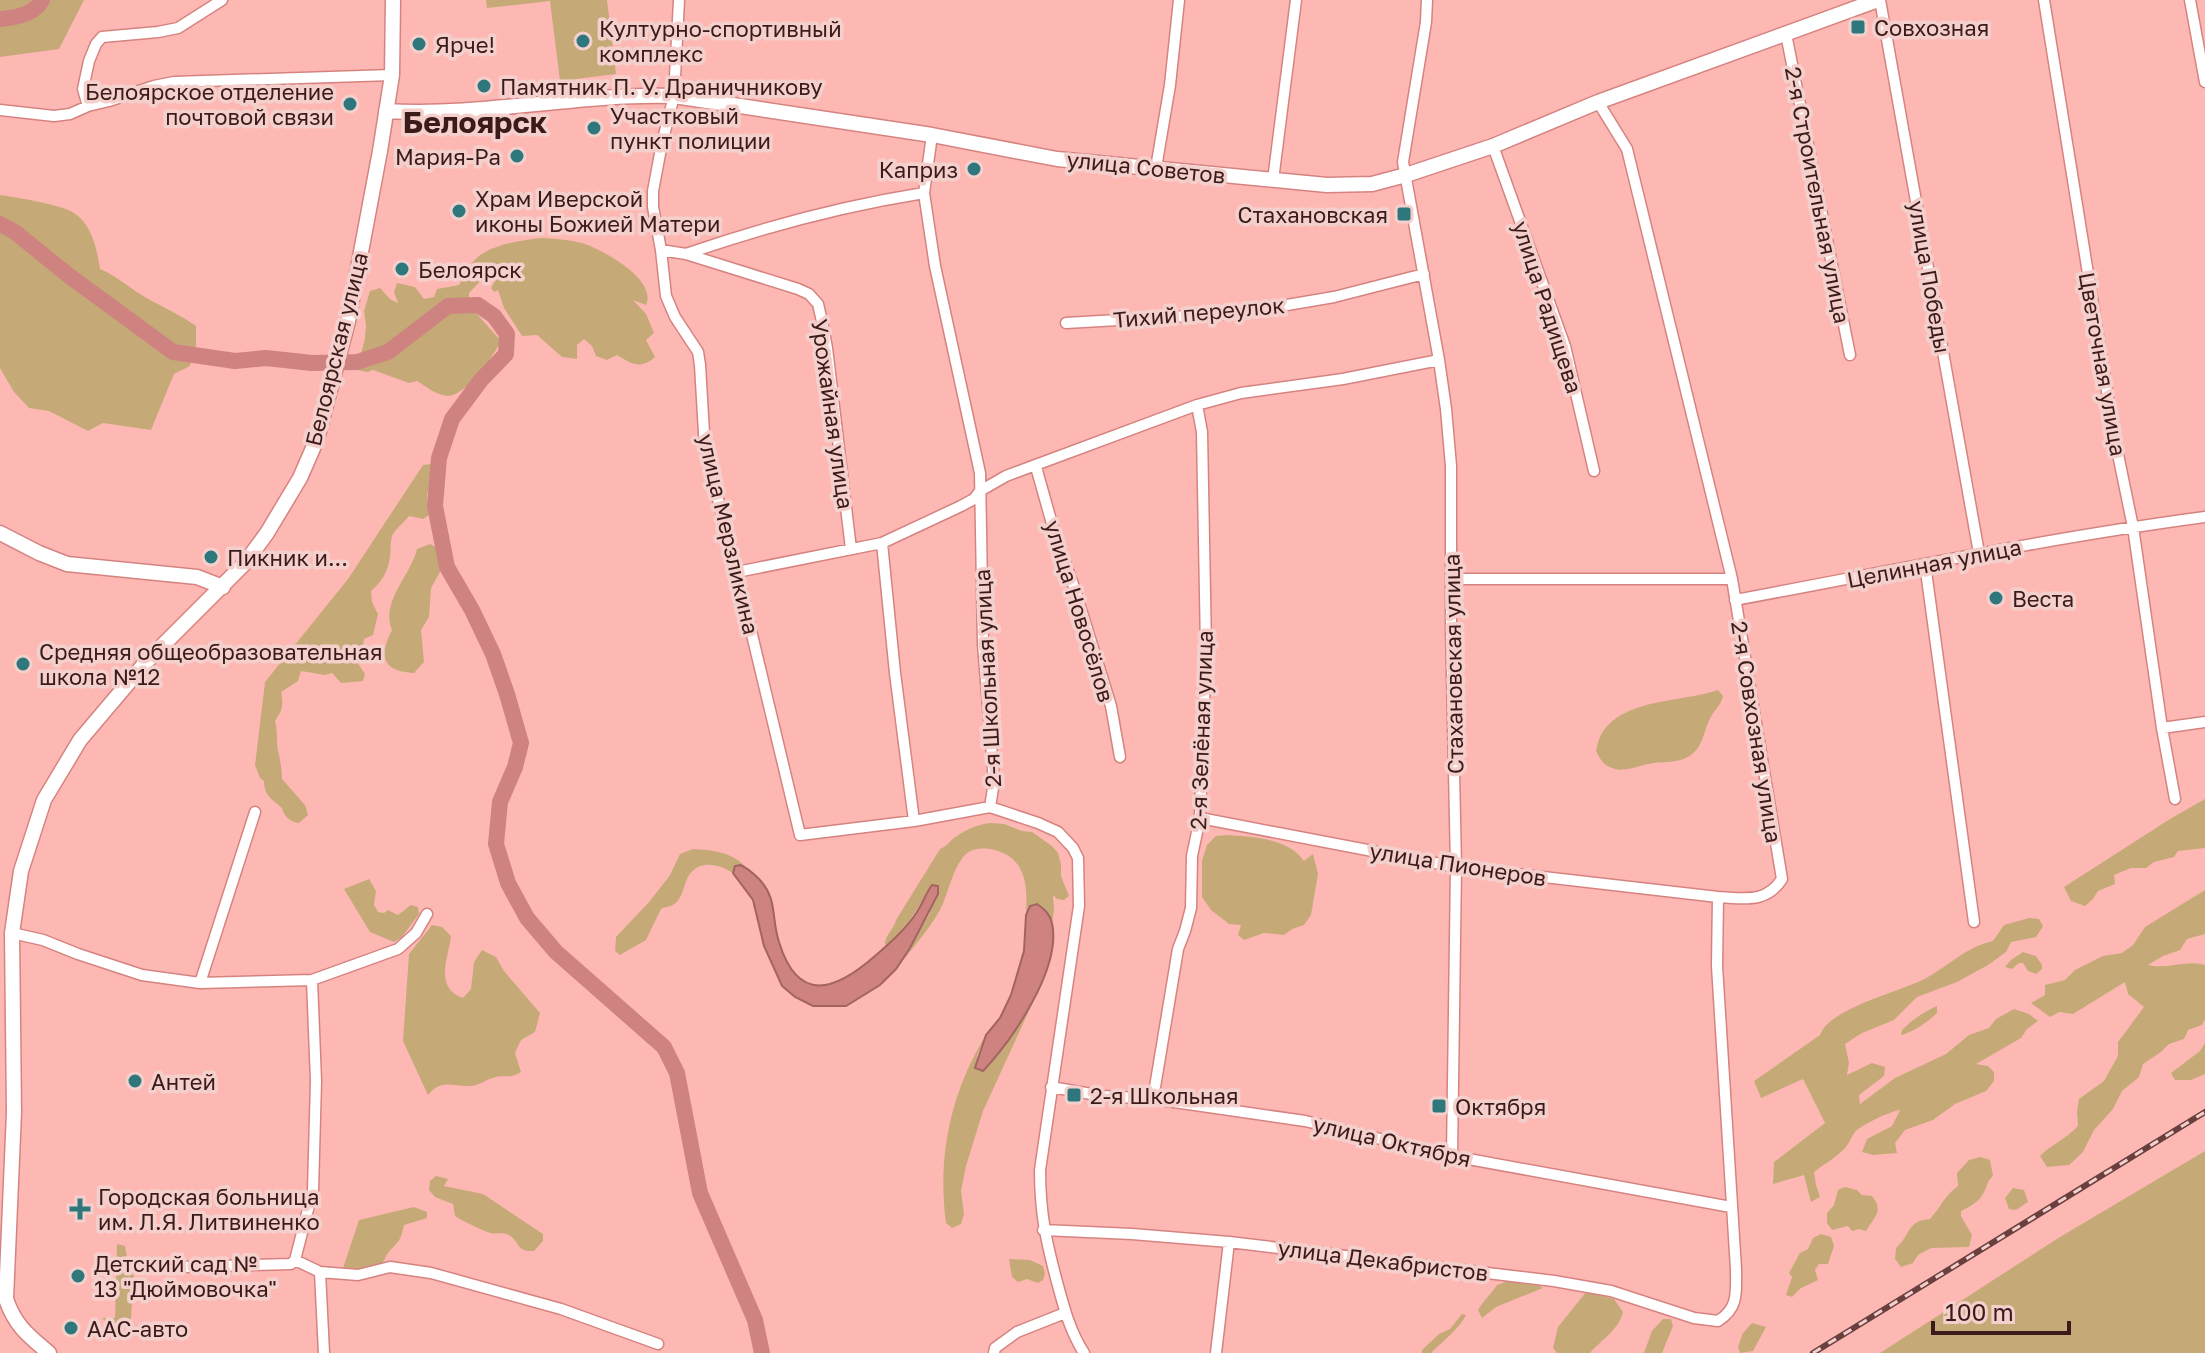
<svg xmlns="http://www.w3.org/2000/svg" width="2205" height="1353" font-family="'Golos Text',sans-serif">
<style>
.green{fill:#c5aa78}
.water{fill:#cf8380;stroke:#a36461;stroke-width:2}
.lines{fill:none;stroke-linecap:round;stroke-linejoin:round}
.river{stroke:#cf8380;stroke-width:16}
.street-casing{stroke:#d68380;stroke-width:13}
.secondary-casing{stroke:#d68380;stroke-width:17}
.street{stroke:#fff;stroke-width:10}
.secondary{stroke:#fff;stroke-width:14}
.rail-casing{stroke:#6a403f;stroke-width:6}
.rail{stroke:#f4d0cd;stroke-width:3;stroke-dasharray:9;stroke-linecap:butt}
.poi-dot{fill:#2d777d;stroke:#f4d0cd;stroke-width:3}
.labels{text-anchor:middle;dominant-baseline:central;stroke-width:7;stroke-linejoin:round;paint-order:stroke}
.poi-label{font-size:22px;fill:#3b1b1a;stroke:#f4d0cd;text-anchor:start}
.street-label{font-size:22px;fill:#3b1b1a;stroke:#f4d0cd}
.district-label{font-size:30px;font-weight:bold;fill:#3b1b1a;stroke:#f4d0cd}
</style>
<rect width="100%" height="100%" fill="#feb8b4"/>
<!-- green -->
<path class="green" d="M0 0H84L59 49 0 57Z
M486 0H607L616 74 560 81 550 1 487 8Z
M0 195C15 197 63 205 74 213 92 224 97 250 100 269 117 276 129 288 145 297 162 307 179 314 196 326V345L190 366 174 374 151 430 103 423 88 431 49 411 29 408 14 392 0 368Z
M543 238C558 239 573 240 588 245 607 253 657 280 646 305L633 300 646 314 654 333 646 340 655 357C640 370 632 364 617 355L607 360 596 356 592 346 584 339 577 345V359L562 357 537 335 522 336 504 308 498 290 494 292 491 288C496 278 501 276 505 264H493L489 272 469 293V305L501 341C494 356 465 397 447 396 437 395 426 387 417 381L409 383 373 370 368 372 357 370 365 338 366 325 364 311 370 291 380 288 390 299 398 303 394 292 397 283 415 287 424 299 434 297 437 289 459 285C464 278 467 270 472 263 485 245 522 240 543 238Z
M430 464 434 467V472L427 495 429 515 423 519 409 516C404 523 395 529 392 536 390 543 391 550 390 557 388 571 382 582 371 591L372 602 378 614 373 635 364 639 363 646 353 652 357 662 365 674 363 681 341 683 332 673 325 675 301 671 298 681 281 692C284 705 282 711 275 721 278 731 276 740 278 750 280 760 282 769 282 779L305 805 308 815 299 823C291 822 284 817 282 808 272 799 264 796 264 781L260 778 255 765 265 682 348 579 423 465Z
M430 544 437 548 441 570 431 588 429 617 421 630 424 662 414 673C383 671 378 657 392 630 380 602 411 575 417 549Z
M1718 690 1723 696C1721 704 1718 706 1714 712 1704 725 1705 745 1691 755 1679 764 1662 761 1648 764 1637 766 1624 773 1612 768 1603 765 1600 759 1596 751 1597 745 1599 738 1602 733 1624 698 1684 702 1718 690Z
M2205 799V848L2178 851 2174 857 2154 862 2146 868H2131L2114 875 2115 884 2098 891 2093 899 2085 906 2071 901 2064 887 2170 819Z
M991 823 1004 824 1022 831 1032 832 1052 846 1058 853 1061 864V876L1069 896 1064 900 1057 899 1053 895 1054 910 1052 923 1047 912 1030 906 1026 915C1027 894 1028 867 1007 855 995 848 977 845 966 854 952 868 949 893 940 910 928 931 911 950 896 969L930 913 927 892C916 913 904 930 886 946L885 942C887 933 894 929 896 920L940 849C948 846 950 840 957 836 967 829 979 824 991 823Z
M1228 835C1253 837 1288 838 1304 861L1313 854 1318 874 1311 915 1304 925 1292 929 1284 935 1264 933 1244 940 1238 935 1241 925 1229 924 1211 910 1202 897V861L1207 845 1216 836Z
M693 849C712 850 731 852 745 866H735L733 873C719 864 698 859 688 877 683 886 683 899 673 905 672 906 662 908 661 909L646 940 620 955 615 951 616 937 650 901 670 875 680 854Z
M369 879 376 891 374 905 378 912 384 913 388 910 398 915 411 905 418 907 419 914 402 937 394 942 370 932 344 889Z
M2205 890V934L2187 939 2180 950 2163 956 2148 965C2167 970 2186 959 2205 965V1019L2202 1025 2188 1030 2184 1039 2169 1044 2161 1052 2143 1064 2139 1077 2122 1091 2113 1109 2094 1130 2083 1152 2069 1165 2047 1167 2040 1156C2052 1144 2066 1139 2078 1126L2077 1112 2079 1099 2104 1081 2118 1056V1042L2144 1007 2128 994 2125 982 2073 1014 2059 1012 2050 1017 2031 1003 2045 995V985L2065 980 2075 970 2103 956 2122 953 2133 945 2145 927Z
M2029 918 2039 919 2043 926 2036 937 2011 942 2006 952 1988 965 1957 982 1917 997 1894 1020 1862 1033 1845 1044 1849 1063 1847 1075 1872 1063 1885 1067 1884 1076 1859 1095 1860 1104 1895 1078 1946 1054 1969 1035 1989 1028 1996 1019 2014 1009 2029 1014 2038 1021 2027 1029 2021 1038 1976 1064 1988 1066 1994 1072V1081L1986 1091 1955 1104 1933 1120 1905 1130 1895 1143 1897 1153 1873 1155 1862 1152 1867 1139 1892 1126 1900 1110C1891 1111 1861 1125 1855 1132 1851 1137 1849 1144 1845 1148 1837 1157 1824 1164 1814 1172L1816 1185 1820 1197 1811 1202 1804 1175 1773 1184 1774 1162 1825 1123 1803 1079 1761 1098 1754 1081 1820 1035C1830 1007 1902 992 1928 977 1951 964 1966 947 1993 941L2004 925Z
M432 925 442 927 451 936C448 960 434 987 463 998L471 989 474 962 482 950 496 957 504 971 540 1013 535 1032 521 1040 515 1053 521 1072C509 1079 508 1075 496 1077 487 1079 480 1085 471 1086 453 1087 442 1078 428 1095L403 1041 409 954Z
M2023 952 2036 956 2042 965V969L2036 974 2028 971 2023 963H2019L2012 969 2005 967 2011 960Z
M1033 1002 983 1111 966 1166 961 1191 964 1214 961 1224 952 1228 946 1223C937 1157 951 1091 986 1035L977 1056 983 1071 995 1058Z
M1937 1006V1013C1929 1021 1912 1033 1901 1035L1902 1030C1912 1020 1923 1012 1937 1006Z
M2205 1043V1074L2191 1080H2175L2171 1073 2200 1051Z
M2205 1151V1353H1880L2060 1237Z
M1980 1157 1990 1160 1993 1176C1986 1182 1988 1186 1983 1194 1979 1202 1969 1207 1961 1211V1216L1972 1235 1969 1247 1931 1248 1918 1255 1913 1263 1901 1267 1895 1259 1896 1248C1911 1235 1906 1221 1930 1219 1941 1207 1944 1196 1958 1186L1957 1173 1969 1160Z
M436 1176 448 1179 444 1186 483 1194 543 1234V1241L534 1251C516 1252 521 1243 509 1235 502 1231 497 1235 490 1233 482 1230 462 1221 455 1216L453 1204 435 1197 429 1190 430 1181Z
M1845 1187 1857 1190 1862 1195 1872 1196C1884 1211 1875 1216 1866 1231L1859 1229 1852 1231 1848 1226 1832 1230 1827 1223V1213L1834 1205 1838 1190Z
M2013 1188 2024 1190 2028 1202 2016 1210 2009 1209 2005 1198Z
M414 1207 427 1212V1218L404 1225C400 1243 399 1240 388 1253 384 1258 386 1260 381 1264 373 1270 352 1271 342 1271L359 1220Z
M1821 1234 1831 1237 1834 1246 1828 1264H1819L1815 1270 1818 1280 1801 1288 1792 1297 1786 1295 1792 1277 1789 1273 1800 1253 1808 1249 1813 1238Z
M117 1244 125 1246 128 1263 138 1286 137 1295 132 1301 131 1318 127 1325 123 1327H111L102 1318H115Z
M1009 1259 1030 1260 1043 1266 1045 1274 1043 1280 1038 1283 1027 1279 1018 1282 1012 1277Z
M1511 1280C1523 1283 1533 1281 1543 1288L1496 1307 1482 1318 1478 1310C1483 1301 1491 1294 1497 1285Z
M1586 1292 1614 1299 1623 1312C1619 1330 1601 1340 1590 1353H1557L1553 1348 1558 1327Z
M1462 1314 1466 1315C1461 1327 1441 1343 1431 1353H1422V1350L1439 1334 1450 1329Z
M1663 1319H1671L1673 1326 1662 1353H1644L1652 1331Z
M1752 1323 1766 1327 1753 1351 1740 1353 1738 1347 1743 1333Z"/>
<!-- water -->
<path class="water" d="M740 865C748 868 753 873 759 879 778 899 771 918 779 942 798 1004 835 991 875 956 890 943 906 929 917 912 923 903 926 893 932 885L938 886V894L910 948 896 969 880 985 846 1006H813L795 997 782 986 764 946 753 900 733 873 735 866Z
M1037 904C1044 909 1050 914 1052 923 1062 968 1012 1040 983 1071L975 1068 986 1035 1000 1018 1011 995 1024 951 1026 915 1030 906Z"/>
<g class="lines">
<!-- river -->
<path class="river" d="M0 19C15 18 35 14 42 0
M0 224 15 232 68 275 173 352 235 361 266 358 312 363 357 362 388 352 448 306 478 305 494 316 507 334 506 354 481 380 452 419 439 458 435 506 447 567 472 610 493 654 507 694 521 743 515 767 500 802 496 844 508 883 527 918 556 952 664 1047 677 1073 700 1193 755 1320 762 1353"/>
<defs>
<path id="street" d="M679 0 674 96 662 143 653 191V207L661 250 666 296 675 317 698 352 700 365 705 450 737 572 800 835 914 821 990 807
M1427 0 1426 22 1403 162 1439 360 1446 409 1451 466V627L1456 867 1452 1156
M1880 0 1979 553
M2044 0 2114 435 2133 527 2162 728 2175 799
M2190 0 2205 82
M1786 34 1850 355
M88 106 83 89 89 61 96 44 102 37 158 32 178 28 222 0
M0 110 54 116 70 114 88 106 109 101 154 86 174 82 392 75
M932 135 924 193 935 266 980 473 983 644 994 782 990 807 1038 823 1058 832 1073 848 1078 858 1079 906 1040 1170C1040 1213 1046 1241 1057 1282 1064 1308 1070 1331 1084 1353
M1493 146 1565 346 1594 471
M1156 168 1170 85 1179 0
M1273 180 1296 0
M661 250 686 254 798 289 809 294 818 304 821 317 827 348 851 549
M686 254C764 227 842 206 924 193
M1066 323 1240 313 1334 297 1424 274
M1036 467 1056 538 1074 587 1111 706 1120 757
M882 543 895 673 914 821
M1925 564 1974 922
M737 572 882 543 961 506 974 499 980 491 1006 476 1197 405 1241 393 1343 379 1439 360
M1452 579H1732
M1735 600C1891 571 2047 538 2205 517
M2162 728 2205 722
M1200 818 1456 867 1718 897
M12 933 43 940 78 954 142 975 200 983 312 980 398 949 416 933 427 914
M312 980 316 1081 313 1190 295 1260 320 1272 324 1353
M200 983 255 812
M1051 1087 1103 1096 1153 1099 1305 1121 1452 1156 1731 1207
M1153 1099 1178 949 1185 931 1191 908 1192 856 1200 818 1206 648 1202 432 1197 405
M1043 1230 1132 1234 1229 1242 1554 1281 1611 1291 1694 1318 1718 1321C1739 1308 1736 1292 1736 1269L1717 966 1718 897C1744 898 1766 904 1782 879L1732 579 1627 149 1598 102
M182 1267 291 1264 295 1260
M320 1272 358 1275 390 1267 431 1273 561 1309 658 1344
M994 1353 995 1348 1017 1332 1065 1313
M1216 1353 1229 1242"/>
<path id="secondary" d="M386 111C484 117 577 93 674 96L932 135 1057 159 1327 185 1372 184 1406 175 1493 146 1598 102 1878 0
M0 533 39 553 67 564 197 577 223 587
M49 1353C29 1336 15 1326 6 1299L14 1112 12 933 21 871 44 800 80 740 146 662 245 563 267 533 300 478 317 439 348 321 380 151 392 75 393 0"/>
</defs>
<!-- street casing -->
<use href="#street" class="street-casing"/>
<!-- secondary casing -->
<use href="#secondary" class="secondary-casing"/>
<!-- street -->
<use href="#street" class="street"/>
<!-- secondary -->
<use href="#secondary" class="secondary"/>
<defs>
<path id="rail" d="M1813 1353 2205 1112"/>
</defs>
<!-- rail casing -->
<use href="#rail" class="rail-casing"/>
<!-- rail -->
<use href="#rail" class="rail"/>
</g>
<!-- markers -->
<g class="poi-dot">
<rect x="1850" y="19" width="16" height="16" rx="4"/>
<circle cx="583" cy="41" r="8"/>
<circle cx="419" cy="44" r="8"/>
<circle cx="484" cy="86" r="8"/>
<circle cx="350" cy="104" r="8"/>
<circle cx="594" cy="128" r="8"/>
<circle cx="517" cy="156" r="8"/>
<circle cx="974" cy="169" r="8"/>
<circle cx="459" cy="211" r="8"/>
<rect x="1396" y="206" width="16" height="16" rx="4"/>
<circle cx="402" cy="269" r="8"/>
<circle cx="211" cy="557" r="8"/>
<circle cx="1996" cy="598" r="8"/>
<circle cx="23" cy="664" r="8"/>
<circle cx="135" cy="1081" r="8"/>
<rect x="1066" y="1087" width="16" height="16" rx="4"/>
<rect x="1431" y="1098" width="16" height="16" rx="4"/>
<path d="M76 1197h8v8h8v8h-8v8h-8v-8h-8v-8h8z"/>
<circle cx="78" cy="1276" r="8"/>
<circle cx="71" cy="1328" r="8"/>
</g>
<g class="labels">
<!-- poi labels -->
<g class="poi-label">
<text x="1874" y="27">Совхозная</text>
<text x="599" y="28">Културно-спортивный<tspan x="599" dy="25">комплекс</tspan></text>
<text x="435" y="44">Ярче!</text>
<text x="500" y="86">Памятник П. У. Драничникову</text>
<text x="334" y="91" text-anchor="end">Белоярское отделение<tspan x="334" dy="25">почтовой связи</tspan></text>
<text x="610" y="115">Участковый<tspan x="610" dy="25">пункт полиции</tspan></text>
<text x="501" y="156" text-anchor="end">Мария-Ра</text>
<text x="958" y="169" text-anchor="end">Каприз</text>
<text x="475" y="198">Храм Иверской<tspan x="475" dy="25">иконы Божией Матери</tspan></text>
<text x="1388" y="214" text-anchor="end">Стахановская</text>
<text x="418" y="269">Белоярск</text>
<text x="227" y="557">Пикник и...</text>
<text x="2012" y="598">Веста</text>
<text x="39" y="651">Средняя общеобразовательная<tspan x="39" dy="25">школа №12</tspan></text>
<text x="151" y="1081">Антей</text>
<text x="1090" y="1095">2-я Школьная</text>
<text x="1455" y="1106">Октября</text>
<text x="98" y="1196">Городская больница<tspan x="98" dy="25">им. Л.Я. Литвиненко</tspan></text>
<text x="94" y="1263">Детский сад №<tspan x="94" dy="25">13 "Дюймовочка"</tspan></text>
<text x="87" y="1328">ААС-авто</text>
</g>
<!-- street labels -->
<g class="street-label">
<text transform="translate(1146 167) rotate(6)">улица Советов</text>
<text transform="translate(1818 195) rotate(79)">2-я Строительная улица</text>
<text transform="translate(1930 277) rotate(80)">улица Победы</text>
<text transform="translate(1548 307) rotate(72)">улица Радищева</text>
<text transform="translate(1199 312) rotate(-5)">Тихий переулок</text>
<text transform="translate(336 349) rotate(-76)">Белоярская улица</text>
<text transform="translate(2103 364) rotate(80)">Цветочная улица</text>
<text transform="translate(833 414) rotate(82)">Урожайная улица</text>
<text transform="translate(729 534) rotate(77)">улица Мерзликина</text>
<text transform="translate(1934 563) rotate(-11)">Целинная улица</text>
<text transform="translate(1080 611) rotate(73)">улица Новосёлов</text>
<text transform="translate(1453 664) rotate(-91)">Стахановская улица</text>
<text transform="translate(987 678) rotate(-93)">2-я Школьная улица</text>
<text transform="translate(1201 730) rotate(-88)">2-я Зелёная улица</text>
<text transform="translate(1757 732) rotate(81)">2-я Совхозная улица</text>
<text transform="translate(1458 864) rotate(9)">улица Пионеров</text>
<text transform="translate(1392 1141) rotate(13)">улица Октября</text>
<text transform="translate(1383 1260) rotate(7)">улица Декабристов</text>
</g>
<!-- district labels -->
<g class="district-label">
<text x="475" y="122">Белоярск</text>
</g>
</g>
<!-- scale -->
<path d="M1933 1321v12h136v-12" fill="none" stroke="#3b1b1a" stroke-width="4"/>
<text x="1945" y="1321" font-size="24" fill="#3b1b1a" stroke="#f4d0cd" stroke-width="6" paint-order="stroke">100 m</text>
</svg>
